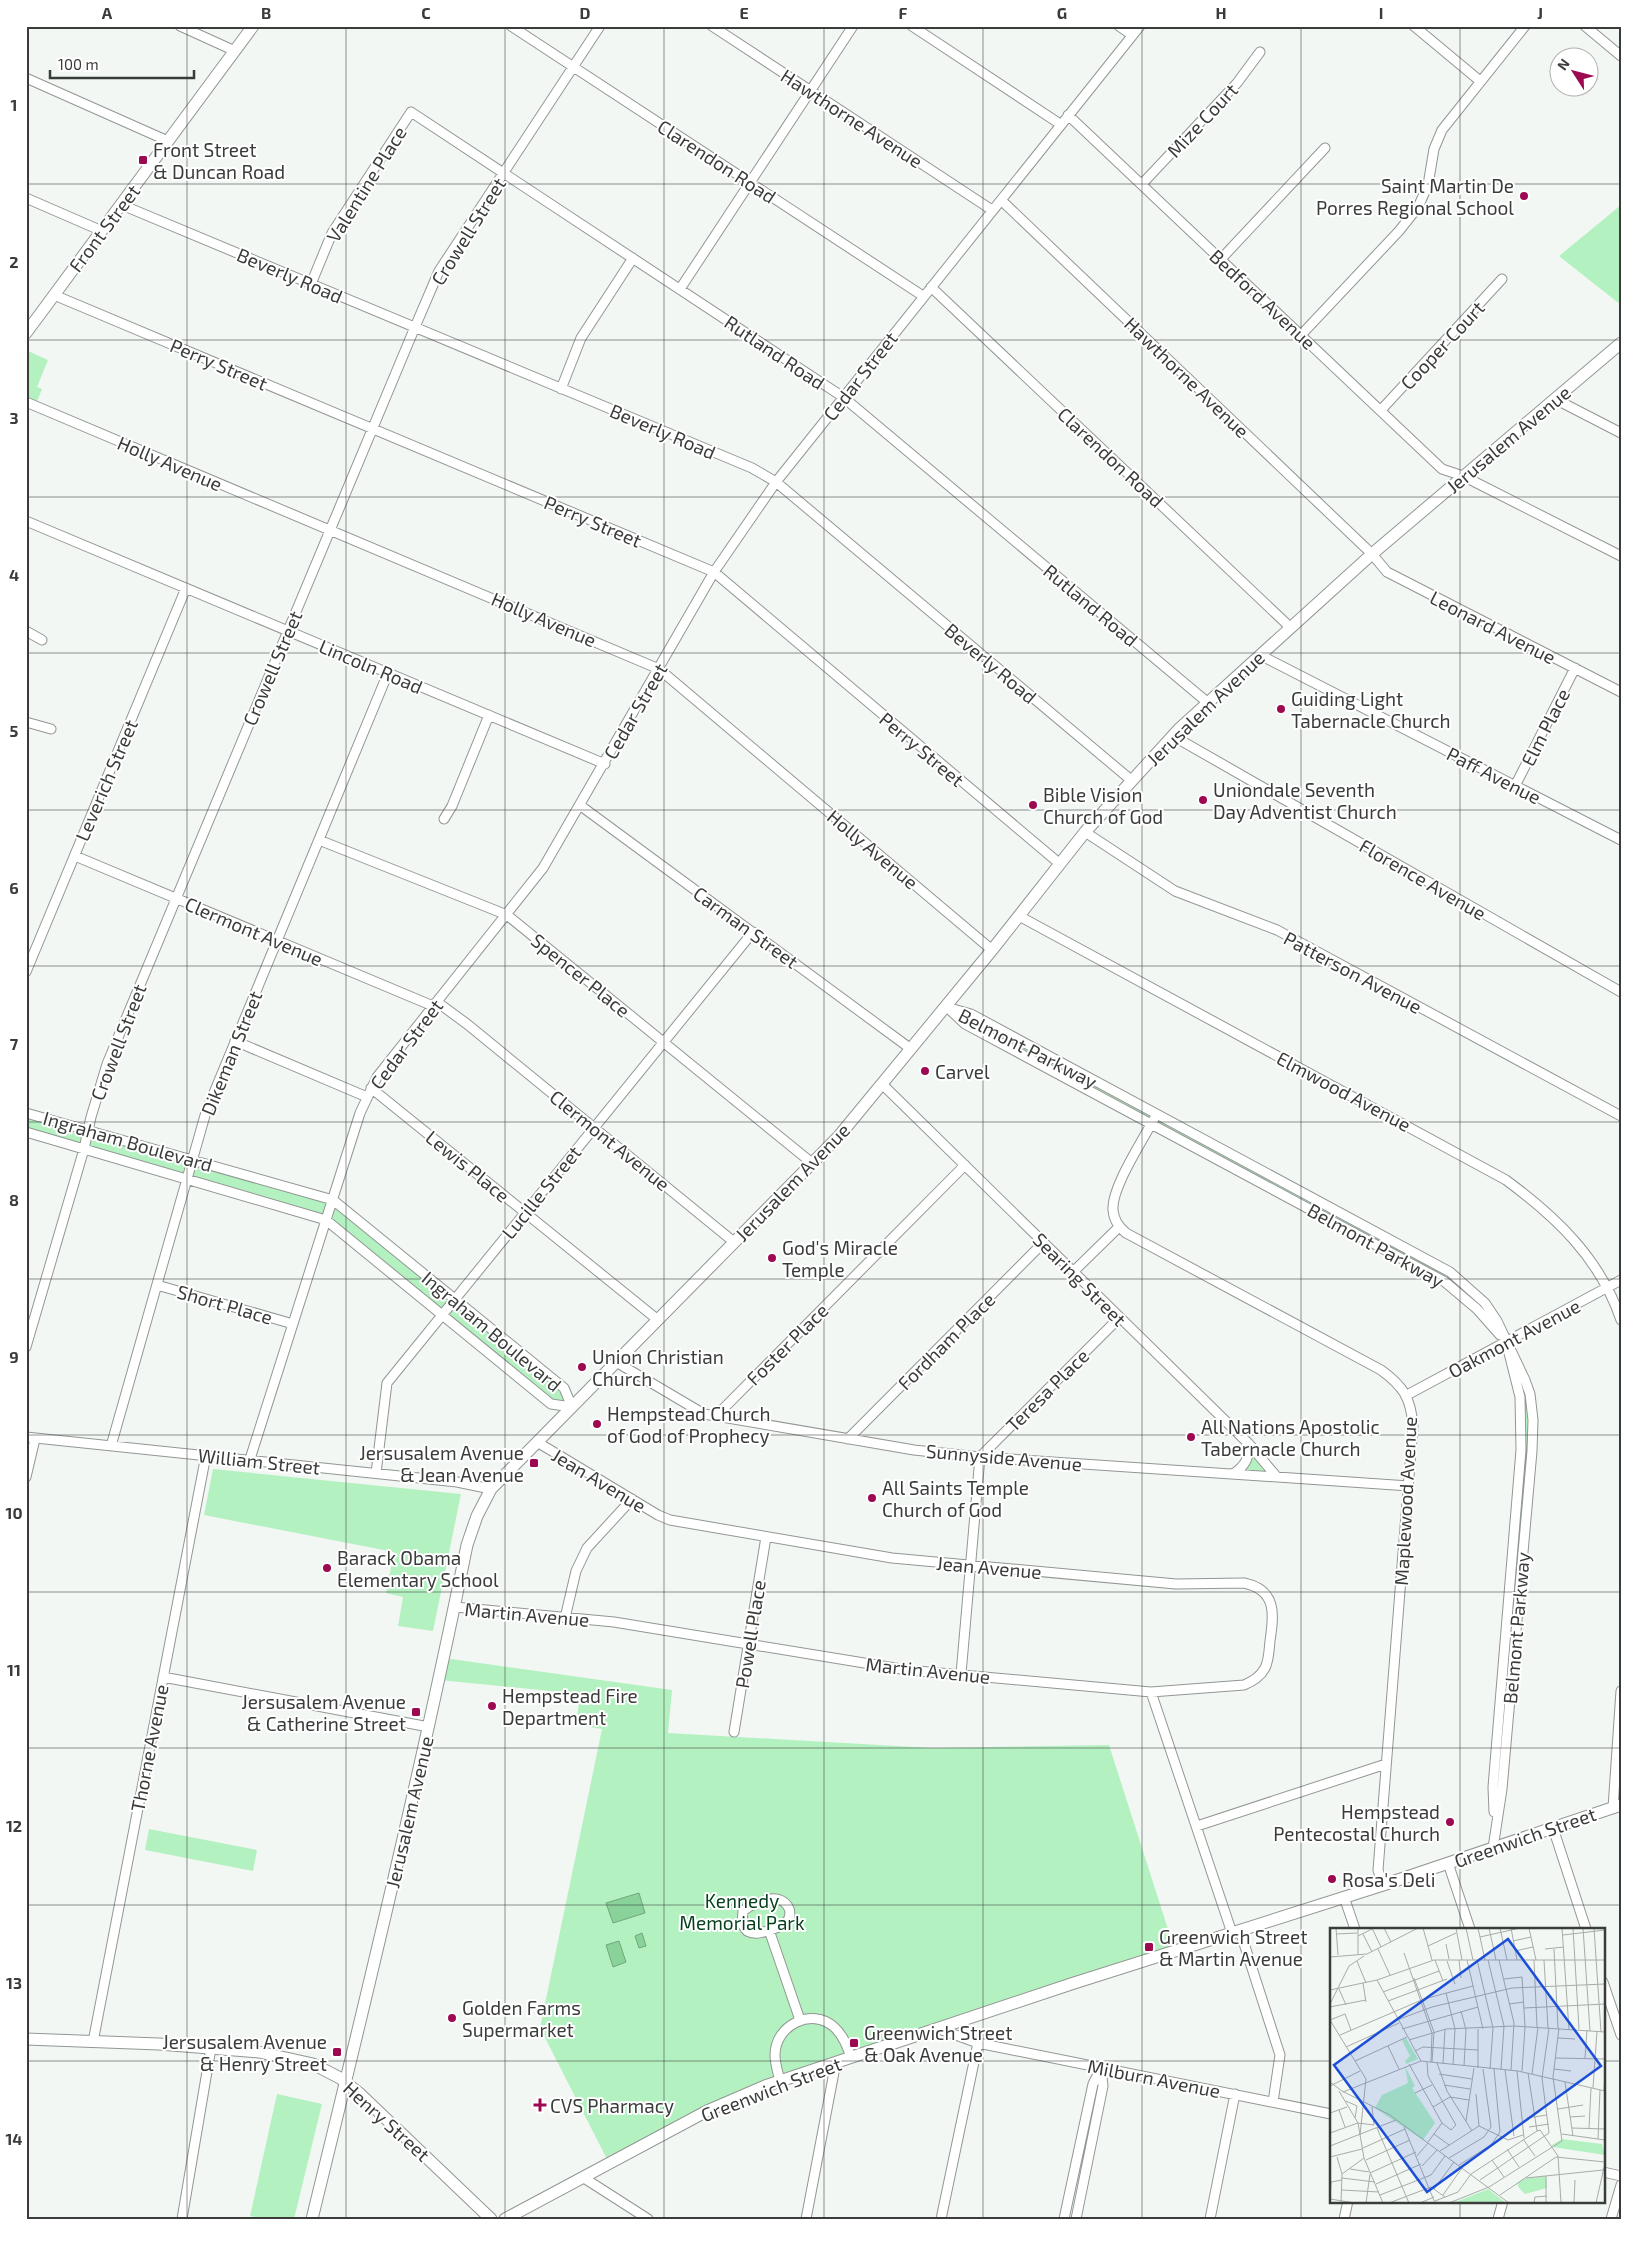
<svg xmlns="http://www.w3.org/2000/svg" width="1647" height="2245" font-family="'Exo 2',sans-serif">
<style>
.green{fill:#b4f1c1}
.water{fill:#89d39a;stroke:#71a67d}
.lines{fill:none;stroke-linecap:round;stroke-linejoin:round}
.minor-casing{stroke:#929793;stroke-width:11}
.major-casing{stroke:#929793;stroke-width:13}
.minor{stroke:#fff;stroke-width:9}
.major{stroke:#fff;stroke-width:11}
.grid{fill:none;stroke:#3a3c3a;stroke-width:1;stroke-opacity:0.55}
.poi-dot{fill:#9e0851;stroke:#fff;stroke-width:2}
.labels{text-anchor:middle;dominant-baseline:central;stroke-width:4;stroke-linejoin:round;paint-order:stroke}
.street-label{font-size:19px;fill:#3a3c3a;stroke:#fff}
.poi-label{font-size:19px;fill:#3a3c3a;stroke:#fff;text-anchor:start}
.park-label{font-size:19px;fill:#053f1b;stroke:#fff}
.inset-road{fill:none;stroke:#a8aca9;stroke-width:1}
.view{fill:#1d4ed8;fill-opacity:0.15;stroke:#1d4ed8;stroke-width:2.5}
.inset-edge{fill:none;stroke:#3a3c3a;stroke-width:2.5}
.neatline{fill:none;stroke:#3a3c3a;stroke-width:2}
.grid-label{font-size:16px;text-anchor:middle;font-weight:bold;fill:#3a3c3a}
</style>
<rect width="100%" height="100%" fill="#f2f7f3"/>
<!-- green -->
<path class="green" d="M1621 205V305L1559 256Z
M26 350 48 360 37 387 42 389 35 406 26 402Z
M946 1007 971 1014 1450 1272 1485 1303 1497 1321 1525 1380 1530 1394 1533 1420 1532 1451 1502 1789 1494 1829 1493 1787 1521 1450 1520 1397 1506 1341 1477 1309 1445 1282 966 1024Z
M26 1113 333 1200 564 1388 572 1407 551 1404 326 1220 26 1132Z
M1252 1452 1270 1473 1243 1472Z
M213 1469 461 1494 433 1631 398 1626 403 1597 386 1593 394 1552 204 1515Z
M444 1658 672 1690 668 1733 932 1748 1109 1745 1175 1951 765 2086 610 2165 540 2028 602 1729 576 1725 580 1694 439 1680Z
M149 1829 257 1850 253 1871 145 1850Z
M277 2094 322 2104 294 2219H264L250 2216Z"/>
<!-- water -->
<path class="water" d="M639 1893 645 1913 613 1923 606 1903Z
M642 1933 646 1946 639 1948 635 1936Z
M619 1941 626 1962 613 1967 606 1945Z"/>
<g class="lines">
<defs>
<path id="minor" d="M180 26 235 51
M511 26 923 296
M712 26 992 210
M912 26 1060 124
M1119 26 1132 35
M1414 26 1480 81
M1585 26 1621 56
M26 78 168 141
M1068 115 1442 469 1463 476 1621 556
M1142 184 1237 83 1260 52
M26 198 102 231
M1001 200 1372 554 1387 572 1621 692
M122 205 752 468 776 482 1131 780
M1221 259 1325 148
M311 284 332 233 411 112 843 397 1207 702
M931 287 1291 628
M680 289 853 26
M54 295 714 572 1060 864
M1301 335 1399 231 1418 207 1428 185 1434 149 1442 130 1525 26
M561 389 581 338 633 258
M1555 399 1621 433
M26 402 659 669 992 950
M1381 410 1502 279
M26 521 605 764
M26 631 42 640
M1260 655 1621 840
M26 722 51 729
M1173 736 1621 992
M1515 786 1575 668
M581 806 911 1049
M444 819 452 806 489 715
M1085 832 1175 891 1277 930 1621 1116
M319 840 507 915 812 1163
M75 856 433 1006
M1019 916 1506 1180C1556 1217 1600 1258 1621 1320
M26 972 186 588
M437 1002 467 1024 734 1242
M946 1007 971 1014 1450 1272 1485 1303 1497 1321 1525 1380 1530 1394 1533 1420 1532 1451 1502 1789 1493 1848
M948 1008 965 1024 1445 1282 1477 1309 1500 1335
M235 1041 367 1097
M882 1084 1249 1444 1276 1476
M371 1088 658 1320
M26 1113 333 1200 564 1388 572 1407
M1154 1119C1143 1140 1111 1188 1113 1210 1114 1220 1118 1226 1126 1233L1381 1370C1403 1386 1411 1398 1413 1426L1378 1870 1383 1885
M26 1132 326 1220 551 1404 572 1407
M1073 1272 1119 1227
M157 1285 293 1324
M26 1347 84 1149 91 1117 107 1064 415 327 439 271 600 26
M616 1362 704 1414 914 1450 980 1457 1409 1486
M1407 1395 1621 1280
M716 1416 965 1165
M26 1437 457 1482 491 1489
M848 1439 1043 1243
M111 1446 206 1112 388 673
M250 1459 360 1113 377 1077 543 868 714 572 776 482 1140 26
M376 1473 387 1383 753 932
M1233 1474C1245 1466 1249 1459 1249 1444
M26 1477 35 1439
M455 1607 614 1622 907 1670 1151 1692 1244 1685C1253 1681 1260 1677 1265 1668 1269 1660 1269 1650 1270 1641 1274 1614 1277 1590 1244 1583L1176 1584 892 1558 670 1520 658 1515 537 1442
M565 1618 576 1571 587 1548 632 1499
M961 1674 980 1457 1119 1318
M163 1677 429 1727
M1151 1692 1232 1933
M734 1732 766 1537
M1613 1808 1621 1691
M1494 1812 1493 1787 1521 1450 1520 1397 1509 1353
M1197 1826 1386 1764
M1553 1828 1586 1929
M1448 1863 1470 1929
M1344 1897 1355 1929
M771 1899C785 1897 796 1911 786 1923 781 1927 773 1929 767 1931 760 1933 755 1935 747 1931L742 1924 743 1911 750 1906Z
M769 1930 800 2020
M1240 1931 1280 2055 1273 2102
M1603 1982 1621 2035
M939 2029 978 2043 1331 2114
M93 2042 206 1455
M780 2081C778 2073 775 2064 775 2055 775 2025 812 2007 834 2027 843 2035 847 2046 851 2057
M1603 2172 1621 2176
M584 2178 648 2219
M182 2219 211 2048
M806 2219 836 2062
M941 2219 978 2043
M1064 2219 1093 2084 1101 2068
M1076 2219 1103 2086 1101 2068
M1210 2219 1235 2094
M1344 2219 1348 2201
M1498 2219 1503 2201
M1611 2219 1621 2185"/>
<path id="major" d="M26 333 253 26
M26 2039 159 2044 259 2052 313 2064 340 2078 359 2093 491 2219
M312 2219C367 1995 421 1771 467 1545L477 1516 491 1489 839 1136 992 950 1085 832 1180 728 1372 554 1621 343
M505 2219 707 2111 765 2086 1071 1984 1383 1885 1621 1805"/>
</defs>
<!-- minor casing -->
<use href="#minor" class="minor-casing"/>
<!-- major casing -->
<use href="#major" class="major-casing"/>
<!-- minor -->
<use href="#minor" class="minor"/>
<!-- major -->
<use href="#major" class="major"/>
</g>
<!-- grid -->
<path class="grid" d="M187 26V2219M346 26V2219M505 26V2219M664 26V2219M824 26V2219M983 26V2219M1142 26V2219M1301 26V2219M1460 26V1929M26 184H1621M26 340H1621M26 497H1621M26 653H1621M26 810H1621M26 966H1621M26 1122H1621M26 1279H1621M26 1435H1621M26 1592H1621M26 1748H1621M26 1905H1621M26 2061H1331M1603 2061H1621M1460 2201V2219"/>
<!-- markers -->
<g class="poi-dot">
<rect x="138" y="155" width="10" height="10" rx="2.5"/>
<circle cx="1524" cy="196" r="5"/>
<circle cx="1281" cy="709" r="5"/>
<circle cx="1203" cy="800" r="5"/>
<circle cx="1033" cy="805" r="5"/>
<circle cx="925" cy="1071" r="5"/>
<circle cx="772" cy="1258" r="5"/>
<circle cx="582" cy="1367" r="5"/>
<circle cx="597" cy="1424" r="5"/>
<circle cx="1191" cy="1437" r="5"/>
<rect x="529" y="1458" width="10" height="10" rx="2.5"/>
<circle cx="872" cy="1498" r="5"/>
<circle cx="327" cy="1568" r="5"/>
<circle cx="492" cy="1706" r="5"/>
<rect x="411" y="1707" width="10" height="10" rx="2.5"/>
<circle cx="1450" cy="1822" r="5"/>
<circle cx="1332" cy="1879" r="5"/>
<rect x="1144" y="1942" width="10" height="10" rx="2.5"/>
<circle cx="452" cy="2018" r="5"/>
<rect x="849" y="2038" width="10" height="10" rx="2.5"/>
<rect x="332" y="2047" width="10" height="10" rx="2.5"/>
<path d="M537.5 2097.5h5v5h5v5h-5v5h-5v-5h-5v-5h5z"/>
</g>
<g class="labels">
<!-- street labels -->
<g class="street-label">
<text transform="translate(852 118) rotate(33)">Hawthorne Avenue</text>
<text transform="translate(1202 120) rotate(-47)">Mize Court</text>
<text transform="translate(717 161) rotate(33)">Clarendon Road</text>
<text transform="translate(366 184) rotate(-58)">Valentine Place</text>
<text transform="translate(104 228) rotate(-53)">Front Street</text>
<text transform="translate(468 231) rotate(-58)">Crowell Street</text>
<text transform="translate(290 275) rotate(23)">Beverly Road</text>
<text transform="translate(1263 299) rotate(43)">Bedford Avenue</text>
<text transform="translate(1442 345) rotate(-47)">Cooper Court</text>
<text transform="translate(775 352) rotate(34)">Rutland Road</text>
<text transform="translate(219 364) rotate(23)">Perry Street</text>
<text transform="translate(860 376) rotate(-52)">Cedar Street</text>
<text transform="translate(1187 377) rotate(44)">Hawthorne Avenue</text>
<text transform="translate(663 431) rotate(23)">Beverly Road</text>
<text transform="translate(1508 439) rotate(-40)">Jerusalem Avenue</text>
<text transform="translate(1111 457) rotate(43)">Clarendon Road</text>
<text transform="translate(170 463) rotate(23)">Holly Avenue</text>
<text transform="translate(593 521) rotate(23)">Perry Street</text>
<text transform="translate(1091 605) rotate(40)">Rutland Road</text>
<text transform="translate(544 619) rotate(23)">Holly Avenue</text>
<text transform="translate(1493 627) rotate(27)">Leonard Avenue</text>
<text transform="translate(991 663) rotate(40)">Beverly Road</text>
<text transform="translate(371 666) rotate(23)">Lincoln Road</text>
<text transform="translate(272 668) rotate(-67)">Crowell Street</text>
<text transform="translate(1205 708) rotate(-44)">Jerusalem Avenue</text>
<text transform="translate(635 711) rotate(-60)">Cedar Street</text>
<text transform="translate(1545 727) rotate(-63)">Elm Place</text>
<text transform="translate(922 749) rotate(40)">Perry Street</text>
<text transform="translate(1494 775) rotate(27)">Paff Avenue</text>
<text transform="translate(106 780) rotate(-67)">Leverich Street</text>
<text transform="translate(873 849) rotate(40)">Holly Avenue</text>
<text transform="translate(1423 879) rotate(30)">Florence Avenue</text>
<text transform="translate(746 927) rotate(36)">Carman Street</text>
<text transform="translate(254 931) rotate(23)">Clermont Avenue</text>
<text transform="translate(1353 972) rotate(28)">Patterson Avenue</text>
<text transform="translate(581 975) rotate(39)">Spencer Place</text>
<text transform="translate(118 1042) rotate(-69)">Crowell Street</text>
<text transform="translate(406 1044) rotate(-53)">Cedar Street</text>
<text transform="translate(1028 1048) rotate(27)">Belmont Parkway</text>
<text transform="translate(231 1053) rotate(-68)">Dikeman Street</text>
<text transform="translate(1344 1091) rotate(28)">Elmwood Avenue</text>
<text transform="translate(610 1140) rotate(39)">Clermont Avenue</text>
<text transform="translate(128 1141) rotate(16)">Ingraham Boulevard</text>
<text transform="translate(468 1166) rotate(39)">Lewis Place</text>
<text transform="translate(792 1182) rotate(-46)">Jerusalem Avenue</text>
<text transform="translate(541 1192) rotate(-51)">Lucille Street</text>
<text transform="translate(1376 1245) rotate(29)">Belmont Parkway</text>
<text transform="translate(1080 1279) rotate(45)">Searing Street</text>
<text transform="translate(225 1304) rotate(16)">Short Place</text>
<text transform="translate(492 1331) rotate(40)">Ingraham Boulevard</text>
<text transform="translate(1514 1338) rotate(-28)">Oakmont Avenue</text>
<text transform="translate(946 1341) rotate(-45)">Fordham Place</text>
<text transform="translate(787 1344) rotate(-45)">Foster Place</text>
<text transform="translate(1047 1390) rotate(-45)">Teresa Place</text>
<text transform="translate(1004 1457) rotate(5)">Sunnyside Avenue</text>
<text transform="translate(259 1461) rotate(6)">William Street</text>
<text transform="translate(599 1480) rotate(31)">Jean Avenue</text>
<text transform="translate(1405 1501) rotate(-87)">Maplewood Avenue</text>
<text transform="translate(989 1567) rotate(5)">Jean Avenue</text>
<text transform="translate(527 1614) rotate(5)">Martin Avenue</text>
<text transform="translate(1516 1628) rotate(-85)">Belmont Parkway</text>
<text transform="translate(750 1634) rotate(-81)">Powell Place</text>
<text transform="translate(928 1670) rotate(6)">Martin Avenue</text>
<text transform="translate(149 1748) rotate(-79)">Thorne Avenue</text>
<text transform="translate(409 1812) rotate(-77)">Jerusalem Avenue</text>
<text transform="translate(1525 1837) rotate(-19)">Greenwich Street</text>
<text transform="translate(1154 2078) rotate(11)">Milburn Avenue</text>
<text transform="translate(771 2089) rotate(-21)">Greenwich Street</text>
<text transform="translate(387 2121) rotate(42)">Henry Street</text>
</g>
<!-- poi labels -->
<g class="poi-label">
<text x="153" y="149">Front Street<tspan x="153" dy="22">&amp; Duncan Road</tspan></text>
<text x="1514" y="185" text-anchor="end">Saint Martin De<tspan x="1514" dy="22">Porres Regional School</tspan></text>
<text x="1291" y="698">Guiding Light<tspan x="1291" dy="22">Tabernacle Church</tspan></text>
<text x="1213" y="789">Uniondale Seventh<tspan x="1213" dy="22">Day Adventist Church</tspan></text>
<text x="1043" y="794">Bible Vision<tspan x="1043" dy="22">Church of God</tspan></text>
<text x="935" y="1071">Carvel</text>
<text x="782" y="1247">God's Miracle<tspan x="782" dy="22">Temple</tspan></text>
<text x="592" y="1356">Union Christian<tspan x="592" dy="22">Church</tspan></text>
<text x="607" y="1413">Hempstead Church<tspan x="607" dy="22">of God of Prophecy</tspan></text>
<text x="1201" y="1426">All Nations Apostolic<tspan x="1201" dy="22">Tabernacle Church</tspan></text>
<text x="524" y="1452" text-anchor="end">Jersusalem Avenue<tspan x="524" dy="22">&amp; Jean Avenue</tspan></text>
<text x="882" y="1487">All Saints Temple<tspan x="882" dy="22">Church of God</tspan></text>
<text x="337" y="1557">Barack Obama<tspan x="337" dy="22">Elementary School</tspan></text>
<text x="502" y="1695">Hempstead Fire<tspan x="502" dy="22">Department</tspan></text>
<text x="406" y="1701" text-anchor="end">Jersusalem Avenue<tspan x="406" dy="22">&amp; Catherine Street</tspan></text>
<text x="1440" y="1811" text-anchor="end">Hempstead<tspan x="1440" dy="22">Pentecostal Church</tspan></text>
<text x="1342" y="1879">Rosa's Deli</text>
<text x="1159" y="1936">Greenwich Street<tspan x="1159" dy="22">&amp; Martin Avenue</tspan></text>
<text x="462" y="2007">Golden Farms<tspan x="462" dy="22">Supermarket</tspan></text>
<text x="864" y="2032">Greenwich Street<tspan x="864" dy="22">&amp; Oak Avenue</tspan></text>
<text x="327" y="2041" text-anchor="end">Jersusalem Avenue<tspan x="327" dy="22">&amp; Henry Street</tspan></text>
<text x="550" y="2105">CVS Pharmacy</text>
</g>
<!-- park labels -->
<g class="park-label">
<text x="742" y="1900">Kennedy<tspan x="742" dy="22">Memorial Park</tspan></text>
</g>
</g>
<!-- overview -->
<g transform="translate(1330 1928)">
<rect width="275" height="275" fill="#f2f7f3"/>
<path d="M76 110 88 131 76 136 75 133 80 128 72 112ZM75 138 85 158 82 160 105 195 93 212 45 180 52 167 78 155ZM232 211 272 216 275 227 223 219 222 217ZM216 248 217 260 195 266 189 260 187 255 193 251ZM158 261 176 275H123Z" fill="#b4f1c1"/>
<path class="inset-road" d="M6 0 8 27M42 0 51 19M54 0 61 14M93 0 102 32M126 0 132 32M136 0 143 32M148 0 155 32M159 0 166 32M170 0 177 32M181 0 187 32M199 0 206 32M232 0 239 101M243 0 249 101M253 0 260 103M264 0 271 104M6 6 27 5M33 6 42 24M233 7 275 2M28 8 42 1M150 9 190 0M183 13 201 9M116 16 119 31M98 18 126 5M48 21 60 47M215 21 234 19M224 21 228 100M185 23 203 19M74 25 102 105 101 134M28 26V0M0 29 37 26 88 0M105 32 113 53M129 32 131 50M137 32 153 101M147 32 163 100 160 141M158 32 174 98 171 141M169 32 184 95 181 142M204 32 207 99M214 32 218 100M27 33 36 55M117 33 125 56M84 50 104 104 102 134M174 51 192 49 195 99 192 143M47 52 91 133M33 55 36 74M9 61 16 77M0 62 47 52 104 32H275M53 64 109 43M116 65 125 101M58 73 117 51M0 76 19 38 34 28M179 76 194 74M0 79 36 72M194 80 275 76M131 83 136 102 134 138M0 92 15 86 21 102M0 92 36 151 30 207M67 92 102 79 182 60 275 56M72 101 148 79M10 107 94 71 143 58M228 110 245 111M79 112 116 101 184 98 275 104M58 118 69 141M16 119 69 95M85 123 93 119 148 122M225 130 275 131M255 130 257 102M25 133 77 109M107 135 117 163 142 203M79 136 112 195 121 202 126 197 98 148 97 134M113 136 115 101M123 137 125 101M148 140V101M224 141 241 143M175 142 184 208M187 143 194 210M198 145 207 203M109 146 142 151M202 146 208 99M0 154 12 163 60 187 179 275M235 154 243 208M114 157 140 161M0 158 30 143M263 160 267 103M274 162 275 144M9 163 28 195 34 230 53 275M13 164 91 133 188 143 275 163M85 165 102 157M16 173 27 178 25 190M42 179 44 197M103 179 120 169 139 172M228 181 253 177M9 182 15 199M0 185 17 179M240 189 255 188M197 190 217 187M136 193 144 140M149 198 178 212 193 207M74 199 105 275M199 199 219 196M47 200 79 275M242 200 275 201M259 200 261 160M207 203 210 202 228 228 231 275M0 205 28 195 44 197M104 206 119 217M232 206 275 212M193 211 205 228M268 211 270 162M98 214 112 195M0 218 66 192M33 220 75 201M177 221 189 239M110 223 149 198 146 166M87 228 98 215M0 229 32 221M7 229 12 246M119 230 154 209 161 199 153 141M36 232 80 212M162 232 174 249M129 237 161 217 170 204 164 141M92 238 107 222M20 241 39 244M40 245 86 224M216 248V275M12 250 45 254M196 250 273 242M150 252 219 205 212 150 219 100M46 256 91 236M104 261 124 234M11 262 49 264M50 267 101 247 115 228M113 267 132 240M170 267 226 229 275 234M0 271 1 254 12 252M0 271 25 275M105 273 128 264 141 246 207 203M11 275 12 246 34 230M36 275 40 246M59 275 101 259 115 269M90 275 104 269M119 275 159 259 232 213 223 149 229 100M204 275 205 269 217 268M244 275 245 252M266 275 275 235"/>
<path class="view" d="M178 11 271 138 97 264 4 137Z"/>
<rect width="275" height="275" class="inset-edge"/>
</g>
<!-- border -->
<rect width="1647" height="2245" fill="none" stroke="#ffffff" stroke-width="55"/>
<!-- north arrow -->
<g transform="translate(1574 72) rotate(306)"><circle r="24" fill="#ffffff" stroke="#b0b1b0"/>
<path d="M0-4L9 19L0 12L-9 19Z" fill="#9e0851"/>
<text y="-8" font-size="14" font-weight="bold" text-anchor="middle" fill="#3a3c3a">N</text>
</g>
<!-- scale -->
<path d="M50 70v8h144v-8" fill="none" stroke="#3a3c3a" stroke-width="2.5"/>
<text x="58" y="70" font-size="15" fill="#3a3c3a" stroke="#ffffff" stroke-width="4" paint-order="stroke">100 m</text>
<rect x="28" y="28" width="1592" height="2190" class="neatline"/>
<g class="grid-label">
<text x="107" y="19">A</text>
<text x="266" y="19">B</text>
<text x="426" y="19">C</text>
<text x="585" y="19">D</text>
<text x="744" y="19">E</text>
<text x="903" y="19">F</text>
<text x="1062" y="19">G</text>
<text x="1221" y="19">H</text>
<text x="1381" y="19">I</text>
<text x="1540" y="19">J</text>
<text x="14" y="111">1</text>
<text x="14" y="268">2</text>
<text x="14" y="424">3</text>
<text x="14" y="581">4</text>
<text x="14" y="737">5</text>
<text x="14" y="894">6</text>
<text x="14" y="1050">7</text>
<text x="14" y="1206">8</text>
<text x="14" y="1363">9</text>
<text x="14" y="1519">10</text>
<text x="14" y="1676">11</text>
<text x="14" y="1832">12</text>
<text x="14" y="1989">13</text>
<text x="14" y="2145">14</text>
</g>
</svg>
